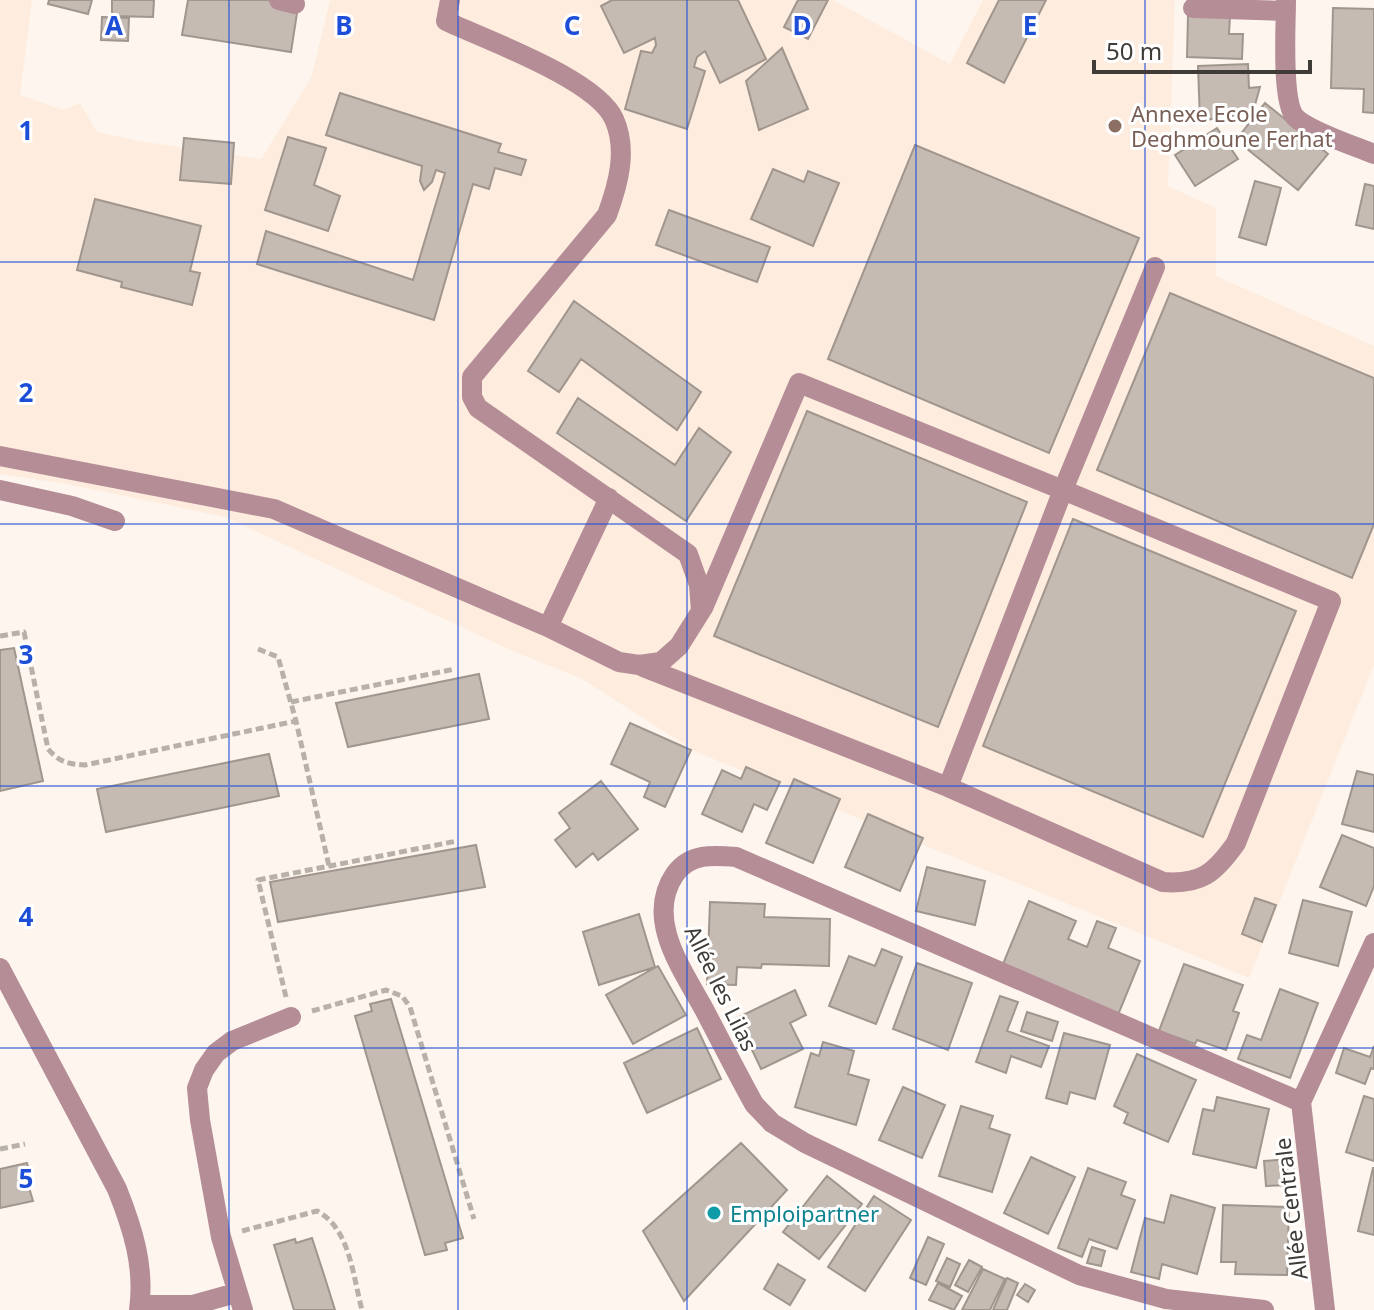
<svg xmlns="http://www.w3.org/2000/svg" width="1374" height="1310" font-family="'Noto Sans',sans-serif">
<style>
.built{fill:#feedde}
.building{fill:#c5bbb2;stroke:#a0968e;stroke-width:2}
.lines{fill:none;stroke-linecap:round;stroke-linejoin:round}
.path{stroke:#b8b1aa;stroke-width:5;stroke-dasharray:8 4;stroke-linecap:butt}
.minor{stroke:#b58d97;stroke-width:20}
.grid{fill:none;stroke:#1d4ed8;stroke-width:2;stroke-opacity:0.55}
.education-dot{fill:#8d6e63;stroke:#fff;stroke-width:3}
.culture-dot{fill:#0f9aa8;stroke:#fff;stroke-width:3}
.labels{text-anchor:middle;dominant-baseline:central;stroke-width:6;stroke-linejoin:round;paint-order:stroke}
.education-label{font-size:22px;fill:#785e54;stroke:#fff;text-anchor:start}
.street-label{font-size:22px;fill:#3f3b37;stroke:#fff}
.culture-label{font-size:22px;fill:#0d838f;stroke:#fff;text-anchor:start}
.grid-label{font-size:26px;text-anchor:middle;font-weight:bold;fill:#1d4ed8;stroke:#fff;stroke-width:6;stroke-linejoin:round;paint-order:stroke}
</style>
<rect width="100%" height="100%" fill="#fef6ee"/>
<!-- built -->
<path class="built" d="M0 0H32L20 95 63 110 80 103 97 132 139 141 261 159 311 78 330 0H833L950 64 983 0H1175L1168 186 1216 208V276L1374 346V665L1249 978 696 752 582 679 515 652 225 517 67 484 0 474Z"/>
<!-- building -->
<path class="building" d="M49 0H92L88 14 48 4Z
M112 0H154L153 17 112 16Z
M188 0H299L291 52 182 35Z
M612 0H738L766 59 720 83 705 51 697 57 694 67 705 71 687 129 625 109 641 51 652 53 656 45 655 38 624 53 601 6Z
M798 0H828L808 39 784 27Z
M999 0H1046L1004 83 967 63Z
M1333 8 1374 9V113L1363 112 1364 89 1331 88Z
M1188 15 1230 16 1229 34H1243L1242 59 1187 57Z
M102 17 129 18 128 41 101 40Z
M782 48 808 109 759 130 746 81Z
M1248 64 1249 88 1260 87 1253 112 1200 121 1198 66Z
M340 93 501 144 498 152 526 160 521 175 495 168 489 189 473 184 434 320 257 264 266 231 413 280 445 173 436 170 432 182 424 190 420 181 422 166 326 135Z
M1265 103 1328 154 1298 190 1236 140Z
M1217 128 1238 159 1195 186 1175 155Z
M288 137 326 148 314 185 340 196 328 231 265 210Z
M184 138 234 143 231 184 180 180Z
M915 145 1139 238 1049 453 828 359Z
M773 169 804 182 808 171 839 183 813 246 751 219Z
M1255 181 1281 188 1266 245 1239 237Z
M1365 184 1374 186V229L1356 225Z
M95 199 201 226 190 271 200 273 192 305 121 287 122 282 77 270Z
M669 210 770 247 757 282 656 245Z
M1170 293 1374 378V524L1352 578 1097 470Z
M574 301 701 392 677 430 581 359 559 392 528 371Z
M578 398 675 465 699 428 731 452 686 521 557 433Z
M807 411 1027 502 938 727 714 636Z
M1073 519 1296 611 1203 837 983 746Z
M14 648 43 781 0 791V650Z
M479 674 489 719 348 747 336 703Z
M630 723 691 750 665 807 644 797 650 782 611 764Z
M269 754 279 796 106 832 97 789Z
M746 767 780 782 767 810 754 804 742 832 702 814 722 770 741 779Z
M1357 771 1374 775V832L1342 824Z
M794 779 840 799 813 863 766 843Z
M601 781 638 829 598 860 593 853 576 867 555 840 570 828 559 813Z
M868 814 923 838 900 891 845 867Z
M1342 835 1374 848V886L1366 906 1320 887Z
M476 845 485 887 278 922 270 882Z
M927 867 985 881 975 925 916 911Z
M1255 898 1276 905 1262 942 1242 934Z
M1303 900 1352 912 1338 966 1289 953Z
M1029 901 1076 921 1068 939 1087 947 1097 921 1116 928 1108 948 1140 961 1118 1015 1003 964Z
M710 902 765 904 764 917 830 919 829 966 762 964 761 968 737 967 736 985 707 984Z
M639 914 655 967 599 985 583 932Z
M882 949 902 957 876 1024 829 1006 849 956 875 966Z
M917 963 972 983 948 1050 893 1029Z
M1184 964 1243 985 1233 1011 1239 1013 1226 1050 1197 1040 1195 1044 1159 1031Z
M658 966 686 1015 633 1044 606 995Z
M1280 989 1318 1003 1290 1078 1238 1059 1247 1035 1261 1040Z
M795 990 806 1015 790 1023 803 1049 761 1069 737 1018Z
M1000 996 1018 1002 1007 1031 1049 1046 1041 1067 1011 1056 1006 1073 976 1062Z
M391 999 463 1238 445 1243 447 1250 425 1255 355 1016 372 1011 370 1004Z
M1027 1012 1058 1022 1052 1041 1021 1031Z
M697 1028 721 1079 647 1113 624 1063Z
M1064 1033 1110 1045 1095 1099 1070 1092 1067 1104 1046 1098Z
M823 1042 854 1051 848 1074 869 1080 856 1125 795 1107 811 1053 819 1056Z
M1374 1046V1069L1371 1068 1365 1084 1336 1073 1344 1048 1370 1057Z
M1137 1054 1196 1080 1168 1142 1124 1123 1128 1113 1114 1106Z
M903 1087 945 1105 922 1158 879 1140Z
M1364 1096 1374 1099V1161L1346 1152Z
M1217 1097 1269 1109 1256 1168 1193 1154 1203 1109 1214 1111Z
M961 1106 993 1116 989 1128 1010 1135 992 1192 939 1176Z
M741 1143 787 1190 684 1301 643 1231Z
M1031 1157 1075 1177 1048 1234 1004 1213Z
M1293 1159 1294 1185 1266 1186 1264 1161Z
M27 1163 33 1183 28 1184 33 1201 0 1208V1169Z
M1088 1168 1126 1182 1121 1195 1135 1200 1117 1249 1089 1239 1082 1257 1058 1248Z
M1373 1168H1374V1235L1358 1231Z
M827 1176 862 1204 819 1259 783 1232Z
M1171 1195 1215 1208 1197 1274 1162 1264 1159 1279 1131 1272 1145 1218 1164 1223Z
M874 1196 911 1220 865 1291 828 1267Z
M1223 1205 1289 1207 1287 1275 1235 1274 1236 1262H1221Z
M928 1237 944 1244 926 1285 910 1278Z
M312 1238 325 1278 335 1310H294L274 1245 295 1239 296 1243Z
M1092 1247 1105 1251 1101 1266 1087 1263Z
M947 1258 960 1264 950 1287 936 1281Z
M969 1260 982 1267 968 1292 955 1285Z
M778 1264 805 1280 790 1305 764 1289Z
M983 1269 1005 1279 990 1310H962Z
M1007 1278 1018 1283 1007 1310H993Z
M938 1283 962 1296 954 1310 929 1300Z
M1025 1284 1035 1290 1028 1302 1017 1295Z"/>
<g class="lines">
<!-- path -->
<path class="path" d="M0 636 24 632 48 749C59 762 68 764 85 765L296 721
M258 649 278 657 296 721 329 866
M291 702 455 669
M286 997 258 880 457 841
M312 1011 386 990 402 996 410 1007 474 1219
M0 1149 25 1144
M242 1231 317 1211C350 1228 353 1277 362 1310"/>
<!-- minor -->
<path class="minor" d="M279 0 295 4
M1286 0C1286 24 1281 100 1295 117 1308 131 1355 146 1374 154
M1193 8 1286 11
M0 456 274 509 548 627 619 662 639 665 661 662 679 646 701 611 699 585 688 554 478 408 472 397V377L607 215C618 185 628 150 614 119 596 79 486 40 446 21L450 0
M0 490 72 506 115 521
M703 608 799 383 1063 490 948 787
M548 627 609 498
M643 667 948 787 1163 882C1201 885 1215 873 1236 843L1331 601 1063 490 1155 267
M0 968 117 1189C133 1229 145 1267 139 1310
M1301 1102 1325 1310
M1301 1102 1374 943
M140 1305H193L236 1293
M243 1310 221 1237 200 1120 197 1088 204 1070 216 1053 232 1041 291 1017
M1264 1310 1166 1299 1079 1275 805 1143 772 1123 754 1104C737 1073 721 1042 705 1011 683 970 644 919 675 874 690 853 713 855 736 857L1301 1102"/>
</g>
<!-- grid -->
<path class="grid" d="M229 0V1310M458 0V1310M687 0V1310M916 0V1310M1145 0V1310M0 262H1374M0 524H1374M0 786H1374M0 1048H1374"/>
<!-- markers -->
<circle class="education-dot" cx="1115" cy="126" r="8"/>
<circle class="culture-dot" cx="714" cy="1213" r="8"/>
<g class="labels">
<!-- education labels -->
<g class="education-label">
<text x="1131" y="113">Annexe Ecole<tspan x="1131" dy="25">Deghmoune Ferhat</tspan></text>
</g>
<!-- street labels -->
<g class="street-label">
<text transform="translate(722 988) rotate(64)">Allée les Lilas</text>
<text transform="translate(1290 1209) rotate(-97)">Allée Centrale</text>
</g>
<!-- culture labels -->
<g class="culture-label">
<text x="730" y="1213">Emploipartner</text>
</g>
</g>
<g class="grid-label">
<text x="114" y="35">A</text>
<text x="344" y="35">B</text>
<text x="572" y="35">C</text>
<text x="802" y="35">D</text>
<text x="1030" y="35">E</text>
<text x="26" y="140">1</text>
<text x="26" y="402">2</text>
<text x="26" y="664">3</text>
<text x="26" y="926">4</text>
<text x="26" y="1188">5</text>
</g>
<!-- scale -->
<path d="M1094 60v12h216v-12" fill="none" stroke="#3f3b37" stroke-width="4"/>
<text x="1106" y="60" font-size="24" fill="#3f3b37" stroke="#ffffff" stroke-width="6" paint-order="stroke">50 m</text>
</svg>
